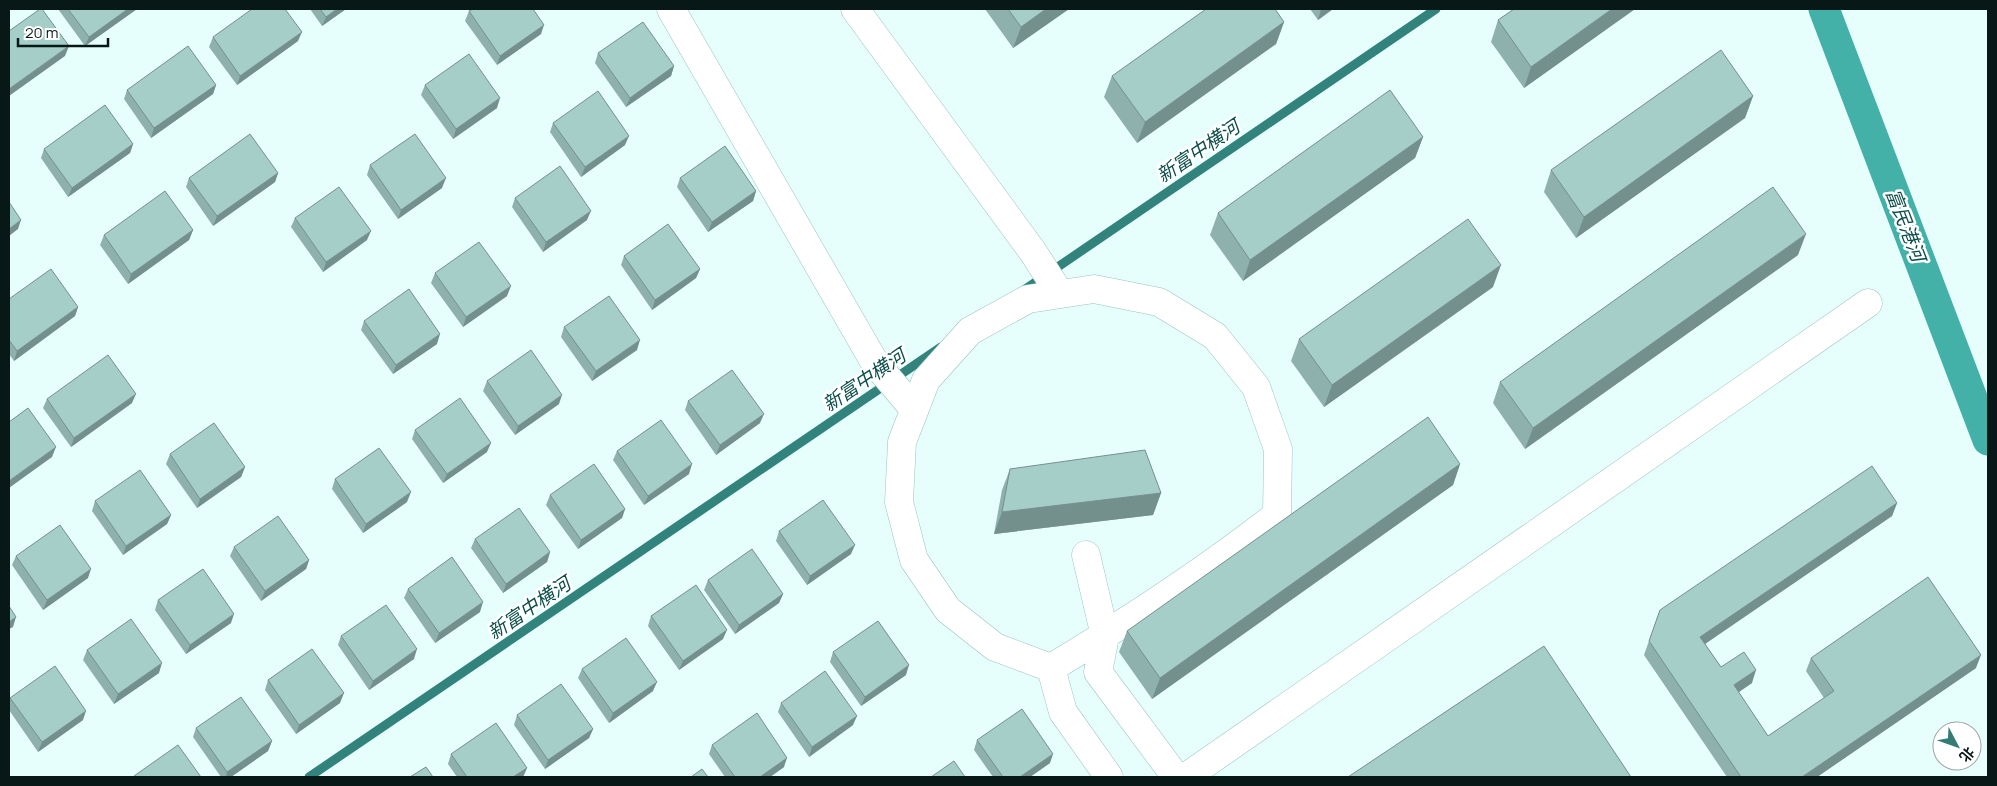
<svg xmlns="http://www.w3.org/2000/svg" width="1997" height="786" font-family="Manrope,'Noto Sans SC',sans-serif">
<style>
.lines{fill:none;stroke-linecap:round;stroke-linejoin:round}
.stream{stroke:#32837c;stroke-width:9}
.canal{stroke:#44b1a8;stroke-width:31}
.street-casing{stroke:#9ac3be;stroke-width:29}
.street{stroke:#fff;stroke-width:28}
.wall{fill:#8eb1ad}
.shaded-wall{fill:#74908d}
.building{fill:#a5cec9;stroke:#74908d}
.labels{text-anchor:middle;dominant-baseline:central;stroke-width:5;stroke-linejoin:round;paint-order:stroke}
.water-label{font-size:19px;font-style:italic;fill:#0b4d48;stroke:#fff}
</style>
<rect width="100%" height="100%" fill="#e6fffc"/>
<g class="lines">
<!-- stream -->
<path class="stream" d="M1024 290 1436 9
M309 777 941 347"/>
<!-- canal -->
<path class="canal" d="M1824 9 1988 440"/>
<defs>
<path id="street" d="M671 9 875 363 914 409
M855 9 1033 252 1060 294
M1094 289 1159 302 1215 336 1256 387 1278 449 1277 515C1205 571 1129 621 1051 668L995 647 948 610 914 560 899 502 902 442 926 380 970 331 1028 299Z
M1086 555 1105 636 1098 672 1176 777
M1051 668 1063 712 1109 777
M1186 777 1868 303"/>
</defs>
<!-- street casing -->
<use href="#street" class="street-casing"/>
<!-- street -->
<use href="#street" class="street"/>
</g>
<!-- wall -->
<path class="wall" d="M58 9H137L85 46Z
M310 9H346L322 26Z
M985 9H1069L1013 48Z
M1310 9H1333L1318 20Z
M1514 9H1635L1524 88 1491 42 1498 20Z
M469 11 541 34 497 65 465 21Z
M1284 22 1276 44 1137 143 1104 97 1112 76Z
M213 37 298 41 237 85 209 47Z
M598 53 674 66 671 76 626 107 595 63Z
M216 85 213 94 151 138 124 99 127 90Z
M425 85 497 108 453 139 421 95Z
M1753 96 1745 118 1576 238 1544 192 1551 170Z
M553 123 625 145 581 177 550 132Z
M1423 137 1415 158 1243 281 1210 235 1218 213Z
M133 144 130 153 68 197 41 158 44 149Z
M370 165 442 188 398 219 367 175Z
M278 173 275 182 213 226 186 187 189 178Z
M680 178 756 191 753 201 708 232 677 187Z
M515 198 587 220 543 252 512 207Z
M295 218 367 240 323 272 291 227Z
M193 230 189 240 128 284 100 245 104 235Z
M1798 255 1525 449 1493 403 1500 382Z
M624 256 700 269 696 278 652 310 621 265Z
M435 273 507 296 463 327 431 283Z
M1493 287 1324 407 1291 361 1299 339Z
M9 299 78 307 75 316 14 361 9 354Z
M364 321 437 344 393 374 361 330Z
M564 327 637 350 592 381 561 337Z
M487 381 559 404 515 435 483 391Z
M47 399 132 403 71 447 43 408Z
M688 401 760 423 716 455 685 410Z
M415 430 487 452 443 483 412 439Z
M617 451 689 474 644 505 613 460Z
M170 454 245 467 241 477 197 508 166 464Z
M1460 464 1453 485 1152 699 1119 652 1127 631Z
M1010 469 1161 493 1153 515 994 534 1002 490Z
M335 479 407 502 363 533 332 489Z
M550 495 625 509 622 518 578 549 546 505Z
M95 501 171 515 167 524 123 555 92 511Z
M1897 503 1892 516 1705 644 1721 667 1752 683 1738 692 1768 736 1824 698 1806 671 1811 658 1976 668 1817 777H1727L1644 655 1660 610Z
M779 531 851 554 807 585 776 541Z
M475 539 550 552 547 562 503 593 471 548Z
M234 547 309 560 306 569 261 601 230 556Z
M16 556 88 578 43 610 12 565Z
M708 580 783 594 779 603 735 634 704 590Z
M408 589 480 612 435 643 404 598Z
M158 600 231 623 186 654 155 610Z
M651 616 723 639 679 670 648 626Z
M341 636 414 659 369 690 338 645Z
M87 650 159 673 114 704 83 660Z
M833 652 906 675 861 706 830 662Z
M582 669 653 691 609 723 578 678Z
M268 680 340 703 296 734 265 690Z
M10 698 83 720 38 752 9 710V702Z
M781 703 853 725 809 757 778 712Z
M517 715 593 729 589 738 545 769 514 725Z
M196 728 272 741 268 751 231 777H221L193 737Z
M977 740 1050 763 1030 777H993L974 750Z
M712 745 784 767 770 777H725L709 754Z
M451 754 527 768 523 777H457L448 764Z"/>
<!-- shaded-wall -->
<path class="shaded-wall" d="M128 9H137L85 46 89 37Z
M337 9H346L322 26 326 17Z
M1046 9H1069L1013 48 1021 27Z
M1321 9H1333L1318 20Z
M1612 9H1635L1524 88 1531 67Z
M1284 22 1276 44 1137 143 1145 122Z
M544 25 541 34 497 65 500 56Z
M302 32 298 41 237 85 240 76Z
M69 46 65 56 9 96V89Z
M674 66 671 76 626 107 630 98Z
M216 85 213 94 151 138 154 128Z
M1753 96 1745 118 1576 238 1584 217Z
M500 98 497 108 453 139 456 129Z
M629 136 625 145 581 177 585 167Z
M1423 137 1415 158 1243 281 1250 260Z
M133 144 130 153 68 197 72 188Z
M278 173 275 182 213 226 217 216Z
M446 178 442 188 398 219 401 210Z
M756 191 753 201 708 232 712 222Z
M591 211 587 220 543 252 546 242Z
M21 220 18 229 9 236V229Z
M193 230 189 240 128 284 131 274Z
M371 231 367 240 323 272 326 262Z
M1806 234 1798 255 1525 449 1533 428Z
M1501 265 1493 287 1324 407 1332 385Z
M700 269 696 278 652 310 655 300Z
M511 286 507 296 463 327 466 317Z
M78 307 75 316 14 361 17 351Z
M440 334 437 344 393 374 396 365Z
M640 340 637 350 592 381 596 371Z
M136 394 132 403 71 447 74 438Z
M562 395 559 404 515 435 518 426Z
M764 414 760 423 716 455 720 445Z
M491 443 487 452 443 483 447 474Z
M56 447 52 457 9 488V481Z
M692 464 689 474 644 505 648 496Z
M1460 464 1453 485 1152 699 1160 678Z
M245 467 241 477 197 508 200 499Z
M411 492 407 502 363 533 366 524Z
M1161 493 1153 515 994 534 1002 512Z
M1897 503 1892 516 1696 650 1700 637Z
M625 509 622 518 578 549 581 540Z
M171 515 167 524 123 555 126 546Z
M855 545 851 554 807 585 810 576Z
M550 552 547 562 503 593 506 584Z
M309 560 306 569 261 601 265 591Z
M91 569 88 578 43 610 47 600Z
M783 594 779 603 735 634 739 625Z
M483 602 480 612 435 643 439 633Z
M234 614 231 623 186 654 190 645Z
M16 617 13 627 9 629V622Z
M727 630 723 639 679 670 683 661Z
M417 649 414 659 369 690 373 681Z
M1981 655 1976 668 1817 777H1802Z
M162 663 159 673 114 704 118 694Z
M909 665 906 675 861 706 865 697Z
M1756 670 1752 683 1729 699 1734 685Z
M657 682 653 691 609 723 613 713Z
M344 693 340 703 296 734 299 725Z
M86 711 83 720 38 752 42 742Z
M857 716 853 725 809 757 812 747Z
M593 729 589 738 545 769 548 760Z
M272 741 268 751 231 777H226L227 772Z
M1053 754 1050 763 1030 777H1020Z
M787 758 784 767 770 777H760Z
M527 768 523 777H513Z"/>
<!-- building -->
<path class="building" d="M40 9H42L69 46 9 89V31Z
M68 9H128L89 37Z
M252 9H285L302 32 240 76 213 37Z
M320 9H337L326 17Z
M473 9H533L544 25 500 56 469 11Z
M1008 9H1046L1021 27Z
M1206 9H1275L1284 22 1145 122 1112 76Z
M1514 9H1612L1531 67 1498 20Z
M643 22 674 66 630 98 598 53Z
M188 46 216 85 154 128 127 90Z
M1721 50 1753 96 1584 217 1551 170Z
M469 54 500 98 456 129 425 85Z
M1390 90 1423 137 1250 260 1218 213Z
M598 91 629 136 585 167 553 123Z
M105 105 133 144 72 188 44 149Z
M250 134 278 173 217 216 189 178Z
M415 134 446 178 401 210 370 165Z
M725 146 756 191 712 222 680 178Z
M560 166 591 211 546 242 515 198Z
M339 187 371 231 326 262 295 218Z
M1773 187 1806 234 1533 428 1500 382Z
M165 191 193 230 131 274 104 235Z
M9 202 21 220 9 229Z
M1468 219 1501 265 1332 385 1299 339Z
M668 224 700 269 655 300 624 256Z
M479 242 511 286 466 317 435 273Z
M51 269 78 307 17 351 9 340V299Z
M409 289 440 334 396 365 364 321Z
M609 296 640 340 596 371 564 327Z
M531 350 562 395 518 426 487 381Z
M108 355 136 394 74 438 47 399Z
M732 370 764 414 720 445 688 401Z
M460 398 491 443 447 474 415 430Z
M28 408 56 447 9 481V422Z
M1428 417 1460 464 1160 678 1127 631Z
M661 420 692 464 648 496 617 451Z
M214 423 245 467 200 499 170 454Z
M379 448 411 492 366 524 335 479Z
M1145 450 1161 493 1002 512 1010 469Z
M594 464 625 509 581 540 550 495Z
M1872 466 1897 503 1700 637 1721 667 1744 652 1756 670 1734 685 1768 736 1834 691 1811 658 1928 577 1981 655 1802 777H1741L1649 641 1660 610Z
M140 470 171 515 126 546 95 501Z
M823 500 855 545 810 576 779 531Z
M519 508 550 552 506 584 475 539Z
M278 516 309 560 265 591 234 547Z
M60 525 91 569 47 600 16 556Z
M752 549 783 594 739 625 708 580Z
M452 557 483 602 439 633 408 589Z
M203 569 234 614 190 645 158 600Z
M696 585 727 630 683 661 651 616Z
M386 605 417 649 373 681 341 636Z
M9 606 16 617 9 622Z
M131 619 162 663 118 694 87 650Z
M878 621 909 665 865 697 833 652Z
M626 638 657 682 613 713 582 669Z
M1544 646 1631 777H1348Z
M312 649 344 693 299 725 268 680Z
M55 666 86 711 42 742 10 698Z
M825 671 857 716 812 747 781 703Z
M561 684 593 729 548 760 517 715Z
M241 697 272 741 227 772 196 728Z
M1022 709 1053 754 1020 777H1003L977 740Z
M757 713 787 758 760 777H735L712 745Z
M496 723 527 768 513 777H467L451 754Z
M178 745 201 777H135L134 776Z
M954 761 965 777H931Z
M426 767 433 777H410Z
M702 769 708 777H691Z"/>
<g class="labels">
<!-- water labels -->
<g class="water-label">
<text transform="translate(1198 151) rotate(-34)">新富中横河</text>
<text transform="translate(1906 225) rotate(69)">富民港河</text>
<text transform="translate(864 380) rotate(-34)">新富中横河</text>
<text transform="translate(529 608) rotate(-34)">新富中横河</text>
</g>
</g>
<!-- border -->
<rect width="1997" height="786" fill="none" stroke="#081817" stroke-width="20"/>
<!-- north arrow -->
<g transform="translate(1957 746) rotate(131)"><circle r="24" fill="#ffffff" stroke="#9ca3a2"/>
<path d="M0-4L9 19L0 12L-9 19Z" fill="#347b75"/>
<text y="-8" font-size="14" font-weight="bold" text-anchor="middle" fill="#081817">北</text>
</g>
<!-- scale -->
<path d="M18 38v8h90v-8" fill="none" stroke="#081817" stroke-width="2.5"/>
<text x="25" y="38" font-size="15" fill="#081817" stroke="#ffffff" stroke-width="4" paint-order="stroke">20 m</text>
</svg>
